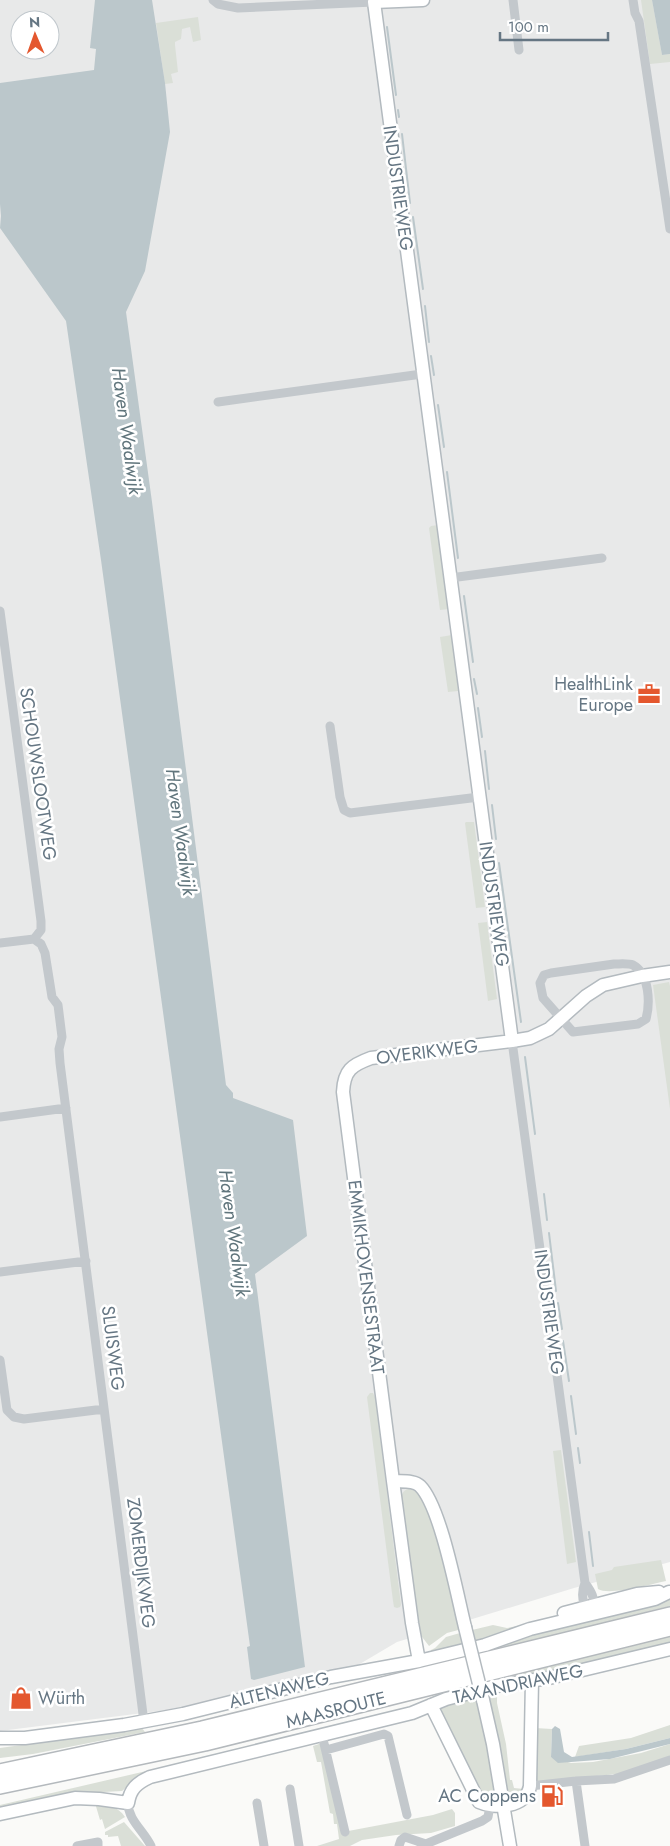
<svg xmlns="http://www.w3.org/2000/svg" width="670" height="1846" font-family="Jost,sans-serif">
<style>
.built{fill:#e8e9e9;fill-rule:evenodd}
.green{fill:#dadfd7}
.water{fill:#bbc7cb}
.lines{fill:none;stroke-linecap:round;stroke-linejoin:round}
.stream{stroke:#bbc7cb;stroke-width:2}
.secondary-casing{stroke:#b3babf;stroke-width:15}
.highway-casing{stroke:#b4b9bd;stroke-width:18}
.street{stroke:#c3c8cc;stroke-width:9}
.secondary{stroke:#fff;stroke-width:12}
.highway{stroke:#fff;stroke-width:15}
.secondary-bridge-casing{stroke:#b3babf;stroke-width:15;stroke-linecap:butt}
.secondary-bridge{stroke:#fff;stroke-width:12}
.labels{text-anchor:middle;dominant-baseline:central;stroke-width:5;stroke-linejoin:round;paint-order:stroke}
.street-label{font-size:18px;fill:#657683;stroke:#fff}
.poi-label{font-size:18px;fill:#657683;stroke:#fff;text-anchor:end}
.water-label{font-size:19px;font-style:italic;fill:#60757c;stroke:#fff}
</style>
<rect width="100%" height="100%" fill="#fafaf8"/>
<!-- built -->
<path class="built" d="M0 0H670V1562L574 1588 397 1642 353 1668 242 1696 167 1710 0 1731ZM20 20H50V50H20Z"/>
<!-- green -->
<path class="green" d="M641 0H652L662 55 670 54V62L650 64Z
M198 17 201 40 193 42 190 27 182 29 181 39 175 42V45L178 72 171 74 173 83 165 84 156 23Z
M438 525 449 609 440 610 429 528 431 526Z
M452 635 458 691 448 692 440 637Z
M466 822H474L485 907 476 908 465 823Z
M487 922 497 999 488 1001 478 923Z
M669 982 670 986V1109L653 985Z
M370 1393H373L375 1397 401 1605 400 1607 397 1608 394 1607 393 1601 367 1397Z
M561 1450 576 1562 567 1564 553 1451Z
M409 1489 416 1491 421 1496 434 1524 462 1629 447 1633 429 1646 416 1629 400 1501C402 1495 402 1490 409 1489Z
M661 1560 666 1581C652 1584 609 1596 598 1589L595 1574 612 1570 614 1567Z
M670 1598V1606L474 1655 552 1629Z
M528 1624 471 1643 468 1631 493 1625 507 1628Z
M460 1633 465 1646 431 1652V1650L435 1648 446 1637Z
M670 1635V1645L473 1689 472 1684Z
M497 1691V1703L506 1744 510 1780H512L514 1788 524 1789 516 1797 512 1796 507 1792 488 1693Z
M477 1696 480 1703 496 1797 492 1800 484 1801 439 1709 441 1706Z
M670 1725V1738L626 1749 575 1757 579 1746 631 1738Z
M142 1728 145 1732 33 1754 0 1758V1748Z
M535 1728 552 1729 551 1757 571 1763 593 1762 641 1753 670 1744V1757L626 1773 538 1782 535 1779Z
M322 1743 343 1832 433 1815 452 1809 455 1813V1826L431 1833 396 1835 362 1840 350 1846H317L339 1839 337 1824H334L333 1814 330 1813 321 1762H317L313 1746Z
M155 1769 156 1771 138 1778 122 1791 86 1793 0 1810V1805Z
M95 1803C107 1805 118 1806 125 1817L105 1829 102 1819 100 1820Z
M124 1822 145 1846H121L118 1836 108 1837V1835H105V1832Z"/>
<!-- water -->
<path class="water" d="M95 0H152L165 83 170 132 145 271 126 312 152 502 226 1085 233 1093V1098L293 1120 307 1236 255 1274 305 1667 254 1680 251 1679 247 1647 250 1646 101 560 66 321 0 228 1 216 0 204V83L94 70 96 49 90 48Z
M652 0H670V54L662 55Z
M555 1726 560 1729 564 1752 572 1757 626 1749 670 1738V1744L610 1759 558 1763 551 1757 552 1729Z"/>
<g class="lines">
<!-- stream -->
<path class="stream" d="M387 27 396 95
M398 110 399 117
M402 134 410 203
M413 217 423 289
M425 306 429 342
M431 356 434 375
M438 405 444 447
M447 472 458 558
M464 596 473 662
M474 679 477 694
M478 708 482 737
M485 751 489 789
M492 805 496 839
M499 863 521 1022
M525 1057 535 1134
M544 1194 547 1220
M549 1233 556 1291
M558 1303 562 1329
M563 1341 569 1381
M571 1396 576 1434
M578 1448 580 1463
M589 1532 593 1566"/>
<defs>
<path id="secondary" d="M423 0 374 2 512 1041
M393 1481 343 1092C344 1070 352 1065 371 1058L512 1041 530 1038 549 1029 586 996 603 985 642 976 670 972
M564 1613 637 1594 659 1592
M419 1661 412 1623 393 1481C401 1482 414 1480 420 1486 441 1507 457 1595 465 1627
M483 1700 493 1744 510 1846
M431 1705 479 1802C494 1809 527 1808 530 1786L532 1680
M0 1738H25L124 1725 183 1714 331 1677 419 1661 485 1645 530 1629 655 1599 669 1592
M0 1814 75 1798 99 1799 128 1803C130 1789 137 1783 150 1777L412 1713 446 1699 496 1686 549 1678 670 1649"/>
<path id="highway" d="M0 1772 202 1729 670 1615
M0 1786 205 1743 670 1628"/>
</defs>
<!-- secondary casing -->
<use href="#secondary" class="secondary-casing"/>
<!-- highway casing -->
<use href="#highway" class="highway-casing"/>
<!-- street -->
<path class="street" d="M213 0 218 4 238 8 374 2
M513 0 519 50
M633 0 635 13 639 21 670 229
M218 402 422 374
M450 578 602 558
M0 611 41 921V930L34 939
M330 726 340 797 344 810 350 813 479 797
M0 943 34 939 41 944 45 953 52 997 58 1005 62 1037 59 1049 60 1063 144 1722
M614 964C620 964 628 963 633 965 650 974 650 1004 646 1019L638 1024 573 1032 543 998 540 983 544 975 551 973Z
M512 1041 585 1583C581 1593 582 1603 589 1612
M0 1117 66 1108
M0 1272 86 1261
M0 1360 7 1410 14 1417 24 1419 104 1409
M585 1583C591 1591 596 1599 593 1610
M322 1735 345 1832
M326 1750 384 1734 388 1736 407 1815
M576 1781 585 1846
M530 1786 576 1781 614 1779 670 1760
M290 1789 299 1846
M128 1803C128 1820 144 1831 151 1846
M257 1803 264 1846
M77 1846 98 1842V1846
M399 1846 401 1840 405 1837 426 1844
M421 1846 482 1821 488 1817 490 1806"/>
<!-- secondary -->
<use href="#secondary" class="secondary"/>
<!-- highway -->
<use href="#highway" class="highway"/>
<defs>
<path id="secondary-bridge" d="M465 1627 483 1700"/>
</defs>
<!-- secondary-bridge casing -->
<use href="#secondary-bridge" class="secondary-bridge-casing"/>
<!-- secondary-bridge -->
<use href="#secondary-bridge" class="secondary-bridge"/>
</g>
<!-- icons -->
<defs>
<symbol id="office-bare" viewBox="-9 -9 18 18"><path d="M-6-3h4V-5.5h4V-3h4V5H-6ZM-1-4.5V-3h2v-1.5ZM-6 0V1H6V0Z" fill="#e4572e" stroke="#fff" stroke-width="2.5" paint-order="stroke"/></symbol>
<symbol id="shop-bare" viewBox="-9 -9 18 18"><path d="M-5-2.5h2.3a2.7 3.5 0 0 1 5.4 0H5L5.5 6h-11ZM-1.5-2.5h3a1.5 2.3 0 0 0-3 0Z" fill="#e4572e" stroke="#fff" stroke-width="2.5" paint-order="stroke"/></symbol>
<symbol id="fuel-bare" viewBox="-9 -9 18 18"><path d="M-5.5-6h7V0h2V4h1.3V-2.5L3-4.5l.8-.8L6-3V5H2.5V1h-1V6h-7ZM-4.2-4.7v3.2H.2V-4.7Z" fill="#e4572e" stroke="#fff" stroke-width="2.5" paint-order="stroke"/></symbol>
</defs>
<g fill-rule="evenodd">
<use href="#office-bare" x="633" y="678" width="32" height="32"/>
<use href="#shop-bare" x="5" y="1682" width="32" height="32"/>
<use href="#fuel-bare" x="536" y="1780" width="32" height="32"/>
</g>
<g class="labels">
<!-- street labels -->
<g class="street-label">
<text transform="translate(398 188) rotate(82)">INDUSTRIEWEG</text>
<text transform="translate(38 774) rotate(82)">SCHOUWSLOOTWEG</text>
<text transform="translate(494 904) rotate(82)">INDUSTRIEWEG</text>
<text transform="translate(427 1052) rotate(-7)">OVERIKWEG</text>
<text transform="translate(366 1277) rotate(83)">EMMIKHOVENSESTRAAT</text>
<text transform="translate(549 1312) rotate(82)">INDUSTRIEWEG</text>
<text transform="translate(113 1348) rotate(83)">SLUISWEG</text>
<text transform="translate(141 1563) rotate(83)">ZOMERDIJKWEG</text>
<text transform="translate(518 1684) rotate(-12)">TAXANDRIAWEG</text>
<text transform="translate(279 1690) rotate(-14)">ALTENAWEG</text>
<text transform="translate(336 1710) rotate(-14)">MAASROUTE</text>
</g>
<!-- poi labels -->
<g class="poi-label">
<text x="633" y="684">HealthLink<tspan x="633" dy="21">Europe</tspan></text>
<text x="38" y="1698" text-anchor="start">Würth</text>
<text x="536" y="1796">AC Coppens</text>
</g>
<!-- water labels -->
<g class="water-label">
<text transform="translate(127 431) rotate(82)">Haven Waalwijk</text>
<text transform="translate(181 832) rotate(82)">Haven Waalwijk</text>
<text transform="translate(234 1233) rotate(82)">Haven Waalwijk</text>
</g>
</g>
<!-- north arrow -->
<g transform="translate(35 35) rotate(358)"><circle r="24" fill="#ffffff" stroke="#c1c8cd"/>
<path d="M0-4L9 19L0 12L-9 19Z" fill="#e4572e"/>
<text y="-8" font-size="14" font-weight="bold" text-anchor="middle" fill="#657683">N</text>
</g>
<!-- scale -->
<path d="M500 32v8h108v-8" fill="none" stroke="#657683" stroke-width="2.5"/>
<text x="508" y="32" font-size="15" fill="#657683" stroke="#ffffff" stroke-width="4" paint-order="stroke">100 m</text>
</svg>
